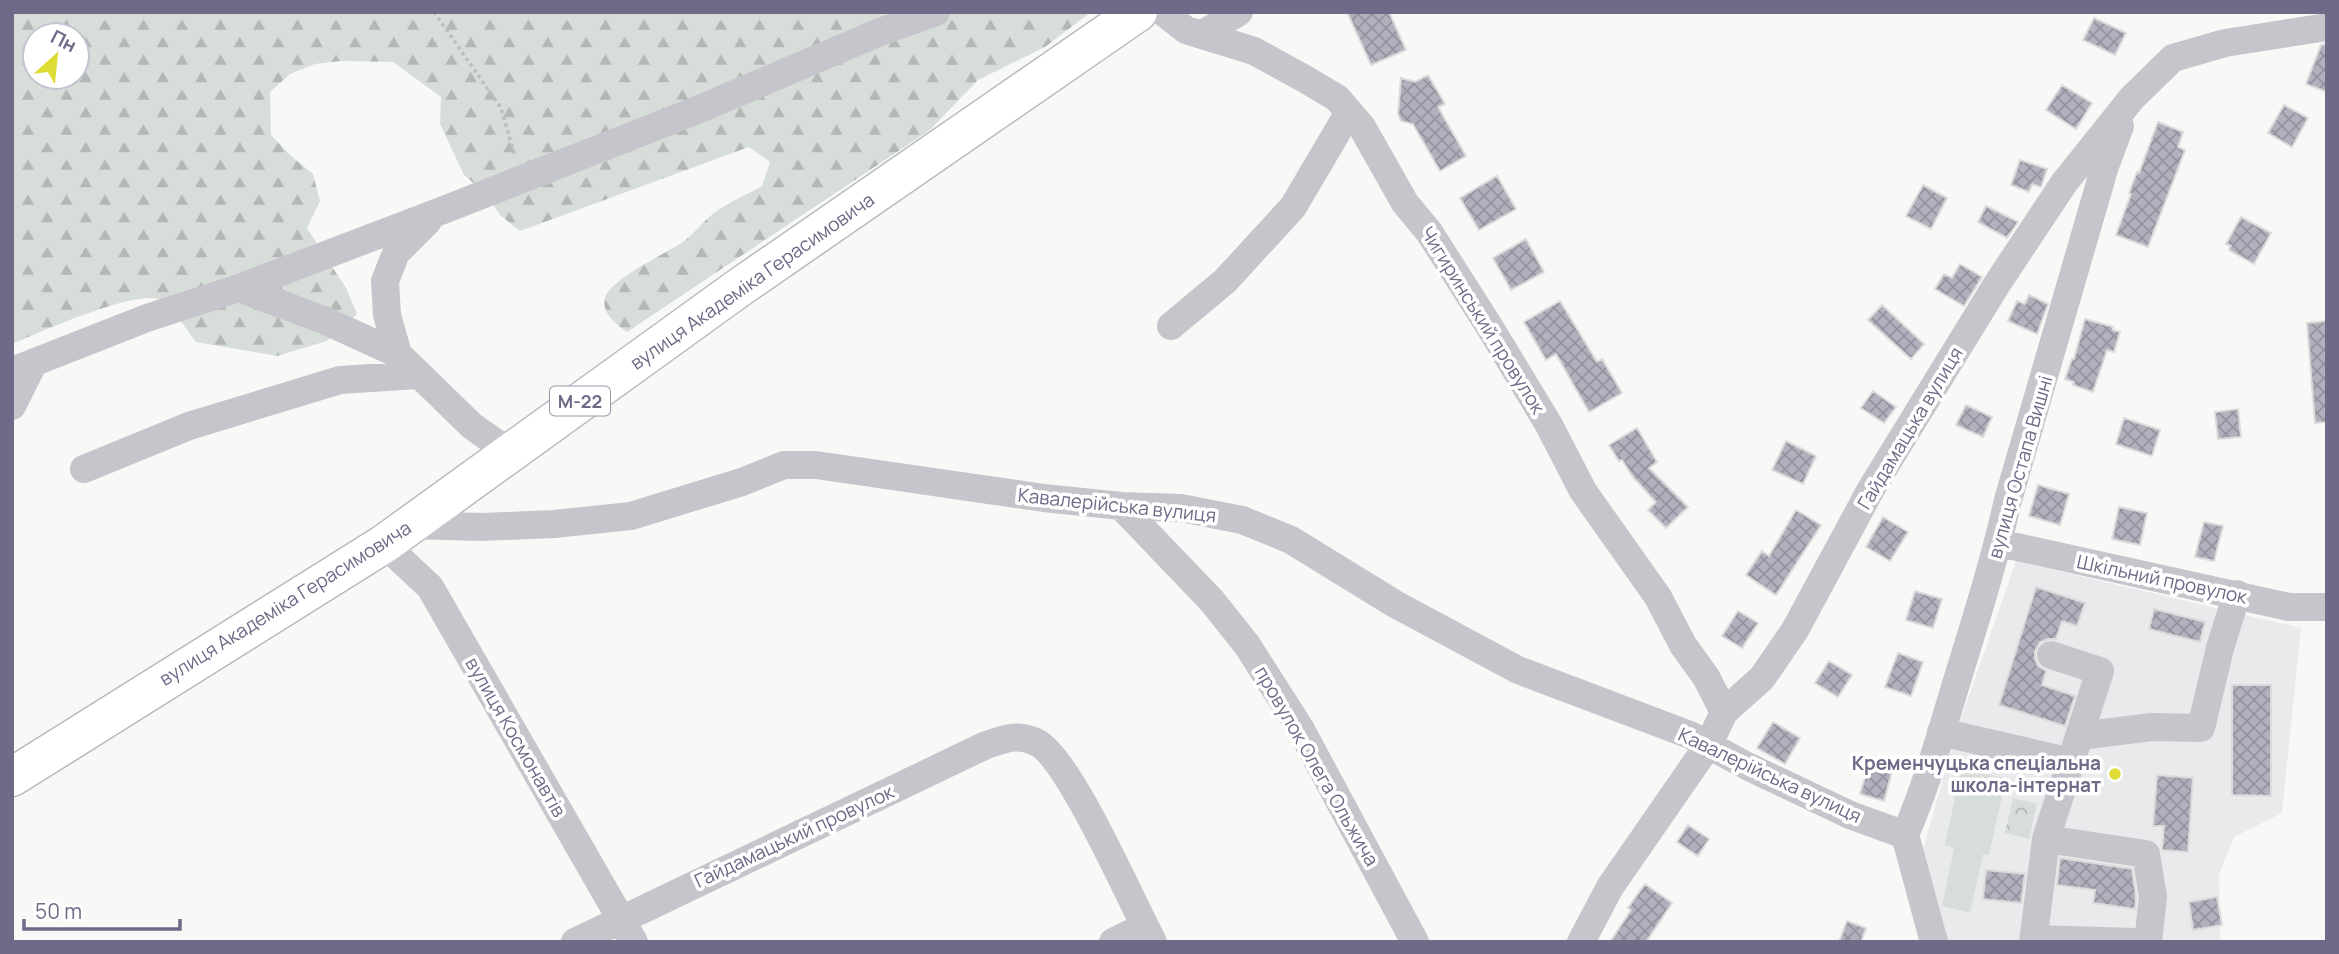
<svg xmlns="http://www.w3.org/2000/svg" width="2339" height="954" font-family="Manrope,sans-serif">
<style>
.built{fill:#e9eaeb}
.forest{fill:url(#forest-firs);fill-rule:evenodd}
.park{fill:url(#park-crowns)}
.pitch{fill:#d7deda}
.building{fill:url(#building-cross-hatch);stroke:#dadbda;stroke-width:2}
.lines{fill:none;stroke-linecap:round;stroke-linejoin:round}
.highway-casing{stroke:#b9b8be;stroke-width:41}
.path{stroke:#bebdc2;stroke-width:3.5;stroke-dasharray:3.5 3.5;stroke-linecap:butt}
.minor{stroke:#c6c5cc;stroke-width:28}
.highway{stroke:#fff;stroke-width:38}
.poi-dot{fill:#dddb34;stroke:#fff;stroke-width:2.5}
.labels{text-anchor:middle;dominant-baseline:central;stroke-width:7;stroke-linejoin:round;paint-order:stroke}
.shield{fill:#fff;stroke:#9a97ab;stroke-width:2}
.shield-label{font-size:18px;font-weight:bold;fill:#6f6a87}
.street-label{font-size:19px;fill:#6f6a87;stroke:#fff}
.poi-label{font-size:19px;font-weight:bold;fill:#6f6a87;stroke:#fff;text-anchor:end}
</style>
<defs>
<pattern id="forest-firs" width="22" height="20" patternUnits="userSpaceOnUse" patternTransform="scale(1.75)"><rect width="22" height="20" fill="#d7deda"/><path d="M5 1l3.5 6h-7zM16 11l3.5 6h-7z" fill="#b3b8b6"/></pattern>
<pattern id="park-crowns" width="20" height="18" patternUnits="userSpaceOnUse" patternTransform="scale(1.75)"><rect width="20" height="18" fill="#d7deda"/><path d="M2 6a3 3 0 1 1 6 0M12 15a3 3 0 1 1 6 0" fill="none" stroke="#b3b8b6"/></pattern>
<pattern id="building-cross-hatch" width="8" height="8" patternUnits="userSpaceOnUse" patternTransform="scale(1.75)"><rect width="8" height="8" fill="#b2b0bd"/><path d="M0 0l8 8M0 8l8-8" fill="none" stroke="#95939f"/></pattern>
</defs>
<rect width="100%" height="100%" fill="#f8f9f7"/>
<!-- built -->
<path class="built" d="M2016 561 2301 628 2282 813 2234 837 2219 874 2220 942H1946L1920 860 1955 736Z"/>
<!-- forest -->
<path class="forest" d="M12 12H1091L1045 47 978 80 930 130 627 332C617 325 601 313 605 298 610 279 665 254 683 242 694 234 703 221 714 213 729 202 746 195 762 186L770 162 749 147 520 231 501 216 484 192 464 175 440 124 441 97 393 62 341 61 315 64 290 74 270 92 271 135 291 156 313 174 320 201 307 228 346 288 357 314 327 341 277 356 196 342C188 332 171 305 161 300 138 288 38 333 12 344ZM35 35H77V77H35Z"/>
<!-- park -->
<path class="park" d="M2013 798 2037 804 2029 839 2005 833Z"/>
<!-- pitch -->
<path class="pitch" d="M1961 769 2006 778 1989 855 1983 854 1970 913 1942 906 1954 848 1945 845Z"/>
<!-- building -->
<path class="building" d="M1347 12H1389L1406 50 1371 65Z
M2094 18 2126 33 2115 55 2083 40Z
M2327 44V92L2306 84 2321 45Z
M1428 75 1445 104 1438 107 1466 156 1440 171 1413 124 1401 121 1398 114 1401 78 1415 82Z
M2062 85 2092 103 2076 129 2046 110Z
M2284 105 2308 118 2292 147 2268 133Z
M2158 122 2183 132 2178 147 2185 150 2148 247 2116 235 2131 194 2129 193 2137 172 2139 173Z
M2020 160 2047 169 2041 187 2032 184 2029 192 2011 185Z
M1497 176 1516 209 1479 230 1460 198Z
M1923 185 1947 198 1931 229 1906 216Z
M1986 206 2018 222 2007 238 1978 222Z
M2241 217 2271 233 2254 264 2229 250 2231 246 2226 244Z
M1526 239 1544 272 1511 290 1493 258Z
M1960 264 1982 277 1964 306 1935 289 1944 274 1952 278Z
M2029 295 2048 304 2037 334 2008 321 2017 301 2025 304Z
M1560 301 1597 362 1602 359 1622 393 1589 412 1556 354 1546 360 1524 322Z
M1882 305 1924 344 1911 359 1868 320Z
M2085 319 2113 327V330L2120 332 2114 352 2107 350 2093 392 2073 385 2074 382 2065 379 2072 359H2074Z
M2327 321V422L2315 423 2307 323Z
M1873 391 1896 407 1884 423 1861 408Z
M1966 405 1992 417 1983 437 1956 425Z
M2238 409 2241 437 2218 439 2215 412Z
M2124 418 2160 430 2152 456 2116 444Z
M1637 428 1657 462 1649 468 1688 507 1666 528 1648 510 1656 502 1633 477 1622 460 1619 461 1609 445Z
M1786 441 1816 456 1803 484 1772 470Z
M2038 485 2069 494 2060 525 2029 516Z
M2119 507 2147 513 2140 545 2112 539Z
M1796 510 1821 525 1776 595 1746 575 1762 551 1769 556Z
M1883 517 1908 532 1890 561 1866 547Z
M2204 522 2223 526 2214 561 2195 557Z
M2036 587 2085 603 2077 626 2062 621 2056 639H2048L2040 642 2035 651V659L2038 666 2046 671 2042 685 2075 696 2065 726 1999 705Z
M1915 591 1942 599 1933 628 1906 620Z
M2154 609 2205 622 2200 642 2149 629Z
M1738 611 1758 623 1742 648 1722 636Z
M1898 653 1923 662 1911 696 1885 687Z
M1829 661 1852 675 1838 697 1815 683Z
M2232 685H2271V796L2232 795Z
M1773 722 1800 738 1785 764 1757 748Z
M1870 761 1893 768 1884 801 1860 794Z
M2157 775 2193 778 2188 852 2162 850 2164 826H2153Z
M1688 825 1709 839 1698 856 1677 842Z
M2060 858 2132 869 2136 897 2135 909 2093 903 2095 890 2057 885Z
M1986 870 2025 874 2021 903 1983 899Z
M1645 884 1672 903 1646 942H1610L1631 910 1628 908Z
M2217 897 2222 925 2193 930 2189 902Z
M1847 921 1866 928 1861 942H1839Z"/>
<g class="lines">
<defs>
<path id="highway" d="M12 777 384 544 740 287 1138 12"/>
</defs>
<!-- highway casing -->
<use href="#highway" class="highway-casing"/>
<!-- path -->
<path class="path" d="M434 12 501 108 515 157"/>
<!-- minor -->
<path class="minor" d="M1163 12 1186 30 1254 51 1305 79 1337 98 1362 127 1405 203 1429 232 1489 326 1549 425 1583 491 1658 597 1683 645 1706 677 1724 712
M1201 35 1239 12
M428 221 396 253 385 281 387 315 398 354 472 426 509 452
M239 288 326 321 398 354
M1171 326 1225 281 1293 207 1349 112
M12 371 147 318 239 288 441 211 690 113 880 32 936 12
M12 406 34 362
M84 469 189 426 340 380 418 375
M1121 506 1212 601 1247 645 1300 728 1415 942
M409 525 482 527 554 524 631 516 742 482 784 465H816L1044 498 1121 506 1181 508 1242 520 1291 540 1395 604 1518 670 1690 735 1747 766 1850 815 1905 835 1934 942
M1999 543 2289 607H2327
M384 544 430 587 634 942
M1941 732 2071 762
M2079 736 2152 727 2201 728 2220 648 2237 594
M1905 835C1926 787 1940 737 1955 687 1974 625 1994 563 2008 500L2105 166 2120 126
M2046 839 2100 671 2051 655
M2034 939 2136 942
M575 942 984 746C1003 739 1016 733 1036 742 1069 757 1132 903 1153 942
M1113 942 1129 934H1149
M1581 942 1610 887 1709 744 1724 712 1762 678 1795 630 1871 489 1997 284 2064 183 2132 98 2173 58 2225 43 2327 27
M2033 942 2046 839 2146 854 2153 897 2148 942"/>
<!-- highway -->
<use href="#highway" class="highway"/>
</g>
<!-- markers -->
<circle class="poi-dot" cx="2115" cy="774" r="7"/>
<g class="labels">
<!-- shield labels -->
<rect class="shield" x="550" y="386.5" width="60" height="29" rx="5"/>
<g class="shield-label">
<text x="580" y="401">М-22</text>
</g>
<!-- street labels -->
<g class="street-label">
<text transform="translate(752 281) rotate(-35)">вулиця Академіка Герасимовича</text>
<text transform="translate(1483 320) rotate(58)">Чигиринський провулок</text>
<text transform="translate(1910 428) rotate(-59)">Гайдамацька вулиця</text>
<text transform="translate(2020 467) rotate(-74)">вулиця Остапа Вишні</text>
<text transform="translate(1117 505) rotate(6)">Кавалерійська вулиця</text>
<text transform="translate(2162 579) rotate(12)">Шкільний провулок</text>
<text transform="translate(285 603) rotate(-32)">вулиця Академіка Герасимовича</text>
<text transform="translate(516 737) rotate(60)">вулиця Космонавтів</text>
<text transform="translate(1317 766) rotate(60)">провулок Олега Ольжича</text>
<text transform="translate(1770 775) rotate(25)">Кавалерійська вулиця</text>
<text transform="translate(794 836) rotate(-25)">Гайдамацький провулок</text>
</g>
<!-- poi labels -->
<g class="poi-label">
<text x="2101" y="763">Кременчуцька спеціальна<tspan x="2101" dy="22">школа-інтернат</tspan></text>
</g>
</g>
<!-- border -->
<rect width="2339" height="954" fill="none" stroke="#6f6a87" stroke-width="28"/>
<!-- north arrow -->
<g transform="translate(56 56) rotate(27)"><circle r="33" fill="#ffffff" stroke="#c5c3cf" stroke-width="2"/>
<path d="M0-5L12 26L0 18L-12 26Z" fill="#dddb34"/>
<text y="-10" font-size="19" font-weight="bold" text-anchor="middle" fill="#6f6a87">Пн</text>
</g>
<!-- scale -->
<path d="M24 919v10h156v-10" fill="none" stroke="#6f6a87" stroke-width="3.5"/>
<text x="35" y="919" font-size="21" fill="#6f6a87" stroke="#ffffff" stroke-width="5" paint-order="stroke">50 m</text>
</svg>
